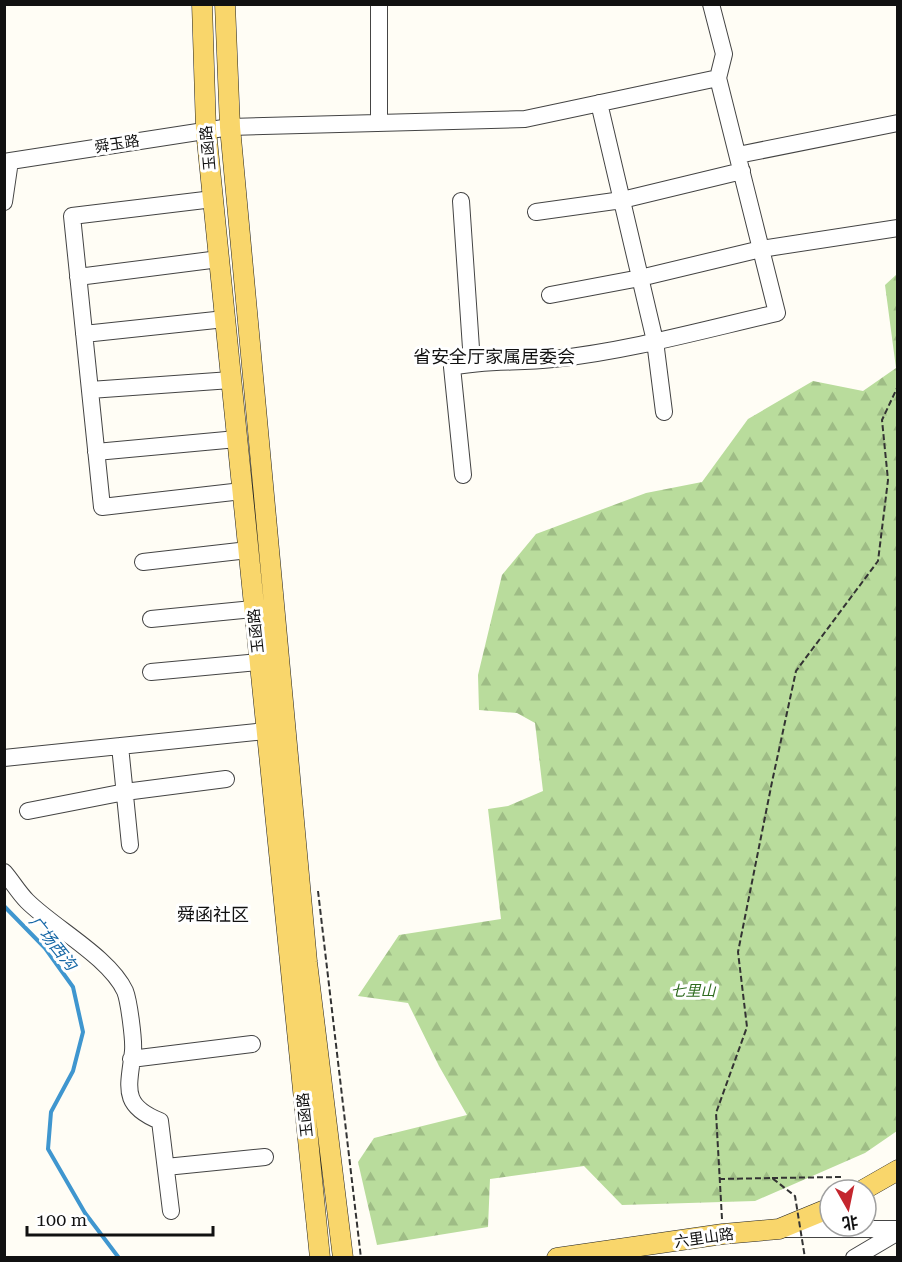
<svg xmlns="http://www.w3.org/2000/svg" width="902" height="1262" font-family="'Roboto Serif','Noto Sans SC',serif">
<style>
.forest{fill:url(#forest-firs)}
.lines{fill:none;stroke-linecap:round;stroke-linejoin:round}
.stream{stroke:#3f96cf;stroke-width:4}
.minor-casing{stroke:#444;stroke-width:18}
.major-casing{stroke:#222;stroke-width:21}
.path{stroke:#333;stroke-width:2;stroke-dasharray:6 3;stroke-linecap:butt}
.minor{stroke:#fff;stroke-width:16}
.major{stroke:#f9d66b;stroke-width:20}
.path-bridge{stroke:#333;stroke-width:2;stroke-dasharray:6 3;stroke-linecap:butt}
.labels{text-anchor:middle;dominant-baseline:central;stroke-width:6;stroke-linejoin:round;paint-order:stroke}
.street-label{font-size:15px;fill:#111;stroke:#fff}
.park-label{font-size:15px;font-style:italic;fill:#2f6b1f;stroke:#fff}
.water-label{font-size:16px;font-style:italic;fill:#1768a6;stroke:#fff}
.quarter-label{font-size:18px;fill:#111;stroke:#fff}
</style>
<defs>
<pattern id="forest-firs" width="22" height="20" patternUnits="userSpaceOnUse" patternTransform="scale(1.5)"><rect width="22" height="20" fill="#b9dc9c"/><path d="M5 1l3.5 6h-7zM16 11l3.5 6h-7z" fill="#9ebc85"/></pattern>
</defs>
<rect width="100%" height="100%" fill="#fffdf5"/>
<!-- forest -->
<path class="forest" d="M897 274V1131L865 1153 755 1201 622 1205 584 1166 490 1179 488 1227 377 1245 358 1162 374 1138 467 1115 439 1066 408 1003 358 996 399 935 501 919 488 809 508 806 543 791 535 723 517 713 479 710 478 675 502 575 536 534 646 493 702 482 748 419 813 381 863 391 896 368 885 285Z"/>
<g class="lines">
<!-- stream -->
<path class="stream" d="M4 906 45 948 73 987 83 1032 73 1071 51 1112 48 1149 85 1213 119 1258"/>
<defs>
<path id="minor" d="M379 4V123
M711 4 724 54 718 78
M599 103 655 341 664 412
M738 155 898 123
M4 162 230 127 525 119 718 78 777 313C703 330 628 351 553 359 519 363 485 360 452 367L463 475
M213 199 72 216 102 507 242 491
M461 201 472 363
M4 202 10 161
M536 212 622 200 742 171
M78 277 219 259
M550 295 640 278 761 249 898 228
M84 334 225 319
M90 390 231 380
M96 452 237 439
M143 562 248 550
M151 619 253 609
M151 672 259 662
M120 746 130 845
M4 758 265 731
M28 811 125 792 226 779
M4 872C12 881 18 892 27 901 54 928 109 957 125 991 129 1001 134 1040 133 1051 129 1087 120 1105 160 1121L171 1211
M131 1059 252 1044
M166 1167 265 1157
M783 1229H898
M854 1258 898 1232"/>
<path id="major" d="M202 4 206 130 320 1258
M225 4 230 127 307 962 343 1258
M863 1190 898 1170
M557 1258 723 1234 779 1229 830 1208"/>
</defs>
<!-- minor casing -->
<use href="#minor" class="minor-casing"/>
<!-- major casing -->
<use href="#major" class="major-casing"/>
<!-- path -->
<path class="path" d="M318 891 361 1258
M772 1178 843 1177
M722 1219 716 1113 747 1027 738 952 772 782 796 671 878 561 888 480 882 420 898 386"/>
<!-- minor -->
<use href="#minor" class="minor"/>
<!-- major -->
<use href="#major" class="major"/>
<!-- path-bridge -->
<path class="path-bridge" d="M719 1179 772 1178 795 1196 805 1258"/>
</g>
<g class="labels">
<!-- street labels -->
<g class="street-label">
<text transform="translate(117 144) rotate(-9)">舜玉路</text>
<text transform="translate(208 148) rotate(-95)">玉函路</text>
<text transform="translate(256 631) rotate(-96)">玉函路</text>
<text transform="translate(305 1115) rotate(-96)">玉函路</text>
<text transform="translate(704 1238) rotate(-8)">六里山路</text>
</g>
<!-- park labels -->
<g class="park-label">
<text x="693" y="991">七里山</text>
</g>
<!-- water labels -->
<g class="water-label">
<text transform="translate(53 943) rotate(51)">广场西沟</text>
</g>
<!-- quarter labels -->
<g class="quarter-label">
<text x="494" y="356">省安全厅家属居委会</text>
<text x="213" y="914">舜函社区</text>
</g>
</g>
<!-- border -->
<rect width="902" height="1262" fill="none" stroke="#111111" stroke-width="12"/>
<!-- north arrow -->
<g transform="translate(848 1208) rotate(171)"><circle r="28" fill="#ffffff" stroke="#a0a0a0" stroke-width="1.5"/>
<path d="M0-4.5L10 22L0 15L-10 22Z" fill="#c4262e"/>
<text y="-9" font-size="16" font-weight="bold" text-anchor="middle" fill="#111111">北</text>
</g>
<!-- scale -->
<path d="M27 1226v9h186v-9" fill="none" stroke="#111111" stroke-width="3"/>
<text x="36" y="1226" font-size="18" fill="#111111" stroke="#ffffff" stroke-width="4.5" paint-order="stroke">100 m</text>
</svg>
